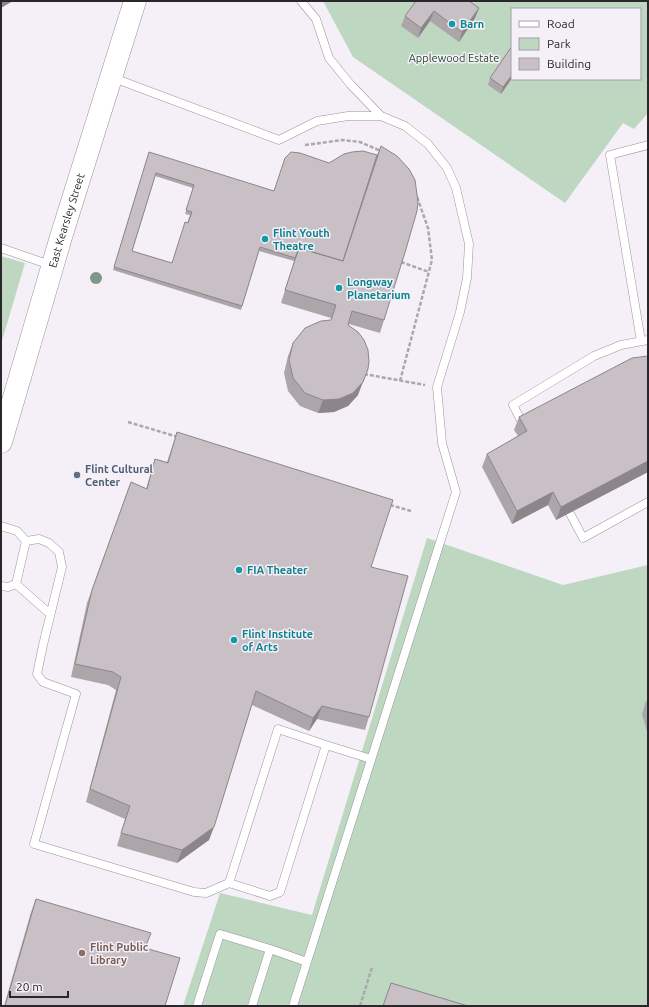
<svg xmlns="http://www.w3.org/2000/svg" width="649" height="1007" font-family="Ubuntu,sans-serif">
<style>
.green{fill:#bdd7c1;fill-rule:evenodd}
.lines{fill:none;stroke-linecap:round;stroke-linejoin:round}
.lane-casing{stroke:#99949b;stroke-width:9}
.secondary-casing{stroke:#99949b;stroke-width:23}
.path{stroke:#aba7ad;stroke-width:2.5;stroke-dasharray:4 2;stroke-linecap:butt}
.lane{stroke:#fff;stroke-width:8}
.secondary{stroke:#fff;stroke-width:22}
.tree{fill:#819588}
.wall{fill:#aca5a9;fill-rule:evenodd}
.shaded-wall{fill:#8c868a}
.building{fill:#c8c0c5;stroke:#8c868a;fill-rule:evenodd}
.culture-dot{fill:#0f9aa8;stroke:#f5f0f8;stroke-width:1.5}
.service-dot{fill:#5c6f8a;stroke:#f5f0f8;stroke-width:1.5}
.education-dot{fill:#8d6e63;stroke:#f5f0f8;stroke-width:1.5}
.labels{text-anchor:middle;dominant-baseline:central;stroke-width:3;stroke-linejoin:round;paint-order:stroke}
.culture-label{font-size:11px;font-weight:bold;fill:#0d838f;stroke:#f5f0f8;text-anchor:start}
.park-label{font-size:11px;fill:#224b2c;stroke:#f5f0f8}
.street-label{font-size:11px;fill:#29272a;stroke:#f5f0f8}
.service-label{font-size:11px;font-weight:bold;fill:#4e5e75;stroke:#f5f0f8;text-anchor:start}
.education-label{font-size:11px;font-weight:bold;fill:#785e54;stroke:#f5f0f8;text-anchor:start}
</style>
<rect width="100%" height="100%" fill="#f5f0f8"/>
<!-- green -->
<path class="green" d="M323 1H648V113L634 129 623 123 565 203 353 57ZM512 9H640V79H512Z
M1 256 25 263 1 344Z
M427 538 563 585 648 565V1006H183L220 893 312 915Z"/>
<g class="lines">
<defs>
<path id="lane" d="M301 1 316 19 329 58 351 85 381 116
M111 77 279 140 317 121 348 116H381L405 126 428 144 447 168 456 188 469 244 467 278 460 312 437 387 442 443 456 492 293 1006
M1 248 53 266
M641 341 610 155 648 145
M524 426 513 405 594 356 621 345 648 340
M565 504 583 538 648 502
M1 526 17 531 26 541 16 584 8 587 1 586
M26 541 39 539 49 543 59 552 62 567 43 645 37 674 43 682 76 694 34 844 194 892 206 893 229 883 278 729 326 745 280 892 270 896 229 883
M16 584 50 614
M326 745 371 759
M270 949 307 962
M197 1006 220 934 270 949 252 1006"/>
<g id="secondary">
<path id="s1" d="M1 442 61 237 135 1"/>
</g>
</defs>
<!-- lane casing -->
<use href="#lane" class="lane-casing"/>
<!-- secondary casing -->
<use href="#secondary" class="secondary-casing"/>
<!-- path -->
<path class="path" d="M305 145 343 140 360 142 381 151
M401 262 429 272
M364 374 425 385
M400 381 432 260 428 228 416 194
M128 422 178 437
M390 505 411 511
M360 1006 372 967"/>
<!-- lane -->
<use href="#lane" class="lane"/>
<!-- secondary -->
<use href="#secondary" class="secondary"/>
</g>
<!-- trees -->
<circle class="tree" cx="96" cy="278" r="6"/>
<!-- wall -->
<path class="wall" d="M416 1 479 8 475 18 459 42 430 21 418 38 401 26 405 16Z
M512 46V78L501 94 488 85 490 78Z
M381 146 384 320 380 333 349 324 358 395 348 406 334 412 318 413 300 406 288 391 284 373 288 356 293 343 331 321V318L281 303 294 261 259 251 241 310 113 270 148 156 274 191 329 163 377 155ZM155 176 193 188 185 214 190 215 172 263 132 251Z
M648 356V472L556 520 548 505 512 524 482 467 487 454 518 436 514 430 519 417Z
M177 432 371 567 369 717 365 730 317 719 309 731 252 705 209 840 177 863 117 846 125 819 86 802 116 690 108 685 71 677 87 603 131 482 146 489 151 472 155 459 167 462Z
M646 701H648V735L642 714Z
M36 899 145 948 165 1006H4L31 912Z"/>
<!-- shaded-wall -->
<path class="shaded-wall" d="M1 1H13L1 8Z
M479 8 475 18 459 42 462 32Z
M434 11 430 21 418 38 421 28Z
M512 75V78L501 94 503 87Z
M368 369 358 395 348 406 334 412 318 413 323 400Z
M648 461V472L556 520 561 507Z
M553 492 548 505 512 524 517 511Z
M322 706 317 719 309 731 313 718Z
M214 827 209 840 177 863 182 850Z"/>
<!-- building -->
<path class="building" d="M416 1H469L479 8 462 32 434 11 421 28 405 16Z
M512 46V75L503 87 490 78Z
M381 146 397 156 409 169 415 180 418 202 417 211 406 249 384 320 352 311 348 325 358 332 364 340 368 350 369 361 368 369 363 382 353 393 339 399 323 400 305 393 293 378 289 360 293 343 305 328 321 321 331 320 336 305 285 290 299 248 343 261Z
M363 151 377 155 343 261 299 248 295 258 260 247 242 306 114 267 149 152 274 191 285 158 291 152 300 153 329 163 344 154 352 152ZM156 173 194 185 186 210 192 212 188 223 185 222 172 263 132 251Z
M648 356V461L561 507 553 492 517 511 487 454 527 431 519 417 632 358Z
M177 432 393 500 371 567 408 576 369 717 322 706 313 718 256 691 214 827 182 850 121 833 130 806 90 789 121 677 113 672 75 664 92 590 131 482 147 489 155 459 168 463Z
M36 899 151 933 145 948 180 958 165 1006H5Z
M391 983 468 1006H383Z"/>
<!-- markers -->
<g class="culture-dot">
<circle cx="452" cy="24" r="4"/>
<circle cx="265" cy="239" r="4"/>
<circle cx="339" cy="288" r="4"/>
<circle cx="239" cy="570" r="4"/>
<circle cx="234" cy="640" r="4"/>
</g>
<circle class="service-dot" cx="77" cy="475" r="4"/>
<circle class="education-dot" cx="82" cy="953" r="4"/>
<g class="labels">
<!-- culture labels -->
<g class="culture-label">
<text x="460" y="24">Barn</text>
<text x="273" y="233">Flint Youth<tspan x="273" dy="13">Theatre</tspan></text>
<text x="347" y="282">Longway<tspan x="347" dy="13">Planetarium</tspan></text>
<text x="247" y="570">FIA Theater</text>
<text x="242" y="634">Flint Institute<tspan x="242" dy="13">of Arts</tspan></text>
</g>
<!-- park labels -->
<g class="park-label">
<text x="454" y="58">Applewood Estate</text>
</g>
<!-- street labels -->
<g class="street-label">
<text stroke="none"><textPath href="#s1" startOffset="231">East Kearsley Street</textPath></text>
</g>
<!-- service labels -->
<g class="service-label">
<text x="85" y="469">Flint Cultural<tspan x="85" dy="13">Center</tspan></text>
</g>
<!-- education labels -->
<g class="education-label">
<text x="90" y="947">Flint Public<tspan x="90" dy="13">Library</tspan></text>
</g>
</g>
<!-- border -->
<rect width="649" height="1007" fill="none" stroke="#29272a" stroke-width="4"/>
<!-- legend -->
<rect x="511" y="8" width="130" height="72" fill="#f5f0f8" stroke="#a3a0a6"/>
<rect x="519" y="21" width="20" height="6" fill="#ffffff" stroke="#a3a0a6"/>
<text x="547" y="28" font-size="12" fill="#29272a">Road</text>
<rect x="519" y="38" width="20" height="12" fill="#bdd7c1" stroke="#a3a0a6"/>
<text x="547" y="48" font-size="12" fill="#29272a">Park</text>
<rect x="519" y="58" width="20" height="12" fill="#c8c0c5" stroke="#a3a0a6"/>
<text x="547" y="68" font-size="12" fill="#29272a">Building</text>
<!-- scale -->
<path d="M10 991v6h58v-6" fill="none" stroke="#29272a" stroke-width="2"/>
<text x="16" y="991" font-size="12" fill="#29272a" stroke="#f5f0f8" stroke-width="3" paint-order="stroke">20 m</text>
</svg>
